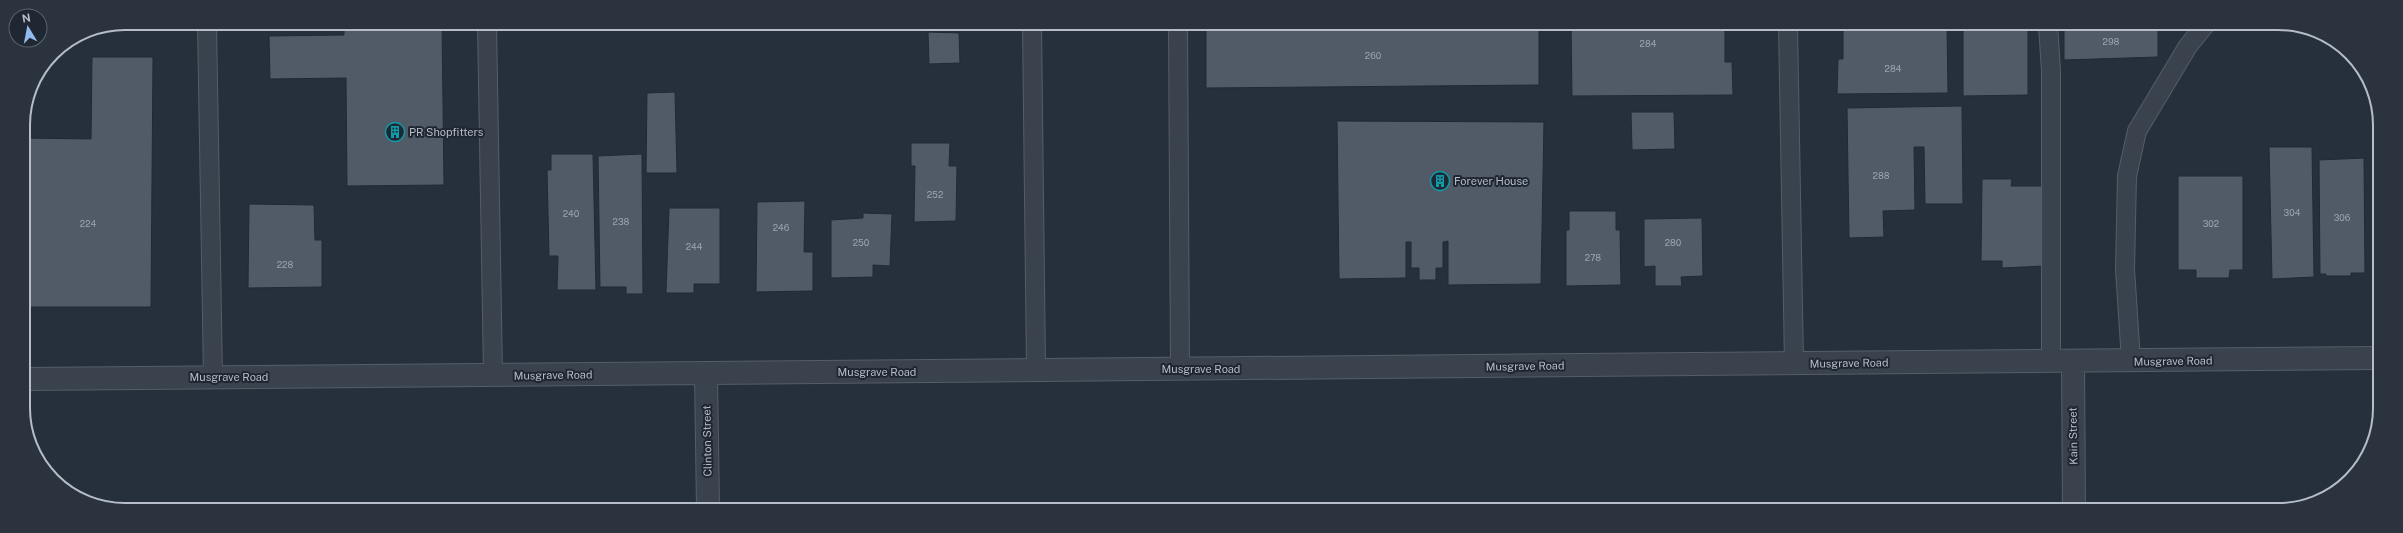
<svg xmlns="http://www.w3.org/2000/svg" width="2403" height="533" font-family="'Public Sans',sans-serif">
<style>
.building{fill:#505b67;stroke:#212934}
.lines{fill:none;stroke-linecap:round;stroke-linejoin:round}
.lane-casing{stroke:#555d68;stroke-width:20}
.street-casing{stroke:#555d68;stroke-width:24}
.lane{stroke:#3a424d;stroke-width:18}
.street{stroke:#3a424d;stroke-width:22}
.labels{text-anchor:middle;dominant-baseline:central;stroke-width:4;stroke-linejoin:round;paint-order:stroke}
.number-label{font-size:9px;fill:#9ca4b0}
.poi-label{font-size:11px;fill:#b6bdc8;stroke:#1f2732;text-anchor:start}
.street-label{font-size:11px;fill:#b6bdc8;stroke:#1f2732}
.rim{fill:none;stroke:#b6bdc8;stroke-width:2}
</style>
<rect width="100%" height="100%" fill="#26303c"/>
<!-- building -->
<path class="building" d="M344 23H442L444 185 347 186 346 78 270 79 269 36 344 35Z
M1206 24H1539V85L1206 88Z
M1571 24H1725V62H1732L1733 95 1572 96Z
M1843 25H1947L1948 93 1837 94 1838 59H1843Z
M1963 25H2028V95L1963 96Z
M2064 25H2158V57L2064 60Z
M928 32 959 33 960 63 929 64Z
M92 57H153L151 307H24L23 138 91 139Z
M675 92 677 173H646L647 93Z
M1962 106 1963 204H1925L1924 147H1914L1915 210 1883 211 1884 237 1849 238 1847 108Z
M1631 112H1674L1675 149 1632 150Z
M1337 121 1544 122 1541 284 1448 285V241L1443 242V268H1436V280H1419V268H1411V242H1406V278L1339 279Z
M911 143H950L949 166H957L956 221 914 222 915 166H911Z
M2269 147H2312L2314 277 2272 279Z
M551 154H593L596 290H557L558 256H549L547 170H551Z
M642 154 643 294H626V287H600L598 156Z
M2364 158 2365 273H2351V276H2326V274H2320L2319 160Z
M2178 176H2243V270H2230L2229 278H2196V270H2178Z
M1982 179H2012L2011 186H2045L2044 266 2002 268V261H1981Z
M805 201 804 252H813V291L756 292 757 202Z
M249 204 314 205 315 240H322V287L248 288Z
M669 208H720V284H694V293H666Z
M1569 211H1616V230H1620L1621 285 1566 286V230H1569Z
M863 213 892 214 890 266 873 265V277L831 278V220L863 218Z
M1702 218 1703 276 1681 277 1682 286H1655V266L1644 267V219Z"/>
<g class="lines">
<defs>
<path id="lane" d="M207 23 213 377
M487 23 493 375
M1032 24 1036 370
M1178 24 1180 370
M1788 24 1794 364
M2048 25 2051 71V362
M2131 361 2125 269 2127 176 2137 131 2188 46 2205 25"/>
<path id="street" d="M2073 362 2074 510
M706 373 708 509
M25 379 2378 358"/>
</defs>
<!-- lane casing -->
<use href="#lane" class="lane-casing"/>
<!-- street casing -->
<use href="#street" class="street-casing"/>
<!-- lane -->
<use href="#lane" class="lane"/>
<!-- street -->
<use href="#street" class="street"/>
</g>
<!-- icons -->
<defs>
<symbol id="building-ring" viewBox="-11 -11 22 22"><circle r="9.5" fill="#1f2732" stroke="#0f9aa8" stroke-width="1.5"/><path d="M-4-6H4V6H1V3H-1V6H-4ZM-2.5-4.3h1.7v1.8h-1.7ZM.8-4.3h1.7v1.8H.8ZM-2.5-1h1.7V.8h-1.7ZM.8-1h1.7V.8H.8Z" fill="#0f9aa8"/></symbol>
</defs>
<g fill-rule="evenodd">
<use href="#building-ring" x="384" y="121" width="22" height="22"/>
<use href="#building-ring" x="1429" y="170" width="22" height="22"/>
</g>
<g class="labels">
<!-- number labels -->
<g class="number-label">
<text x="2111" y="41">298</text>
<text x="1648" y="43">284</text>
<text x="1373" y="55">260</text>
<text x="1893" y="68">284</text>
<text x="1881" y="175">288</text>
<text x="935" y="194">252</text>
<text x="2292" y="212">304</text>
<text x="571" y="213">240</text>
<text x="2342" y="217">306</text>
<text x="621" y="221">238</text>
<text x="88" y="223">224</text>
<text x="2211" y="223">302</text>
<text x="781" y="227">246</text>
<text x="861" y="242">250</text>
<text x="1673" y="242">280</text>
<text x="694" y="246">244</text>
<text x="1593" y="257">278</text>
<text x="285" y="264">228</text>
</g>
<!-- poi labels -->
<g class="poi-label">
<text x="409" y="132">PR Shopfitters</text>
<text x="1454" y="181">Forever House</text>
</g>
<!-- street labels -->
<g class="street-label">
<text transform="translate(2173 361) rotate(-1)">Musgrave Road</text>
<text transform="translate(1849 363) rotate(-1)">Musgrave Road</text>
<text transform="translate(1525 366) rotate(-1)">Musgrave Road</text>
<text x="1201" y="369">Musgrave Road</text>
<text x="877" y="372">Musgrave Road</text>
<text transform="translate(553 375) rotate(-1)">Musgrave Road</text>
<text x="229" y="377">Musgrave Road</text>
<text transform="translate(2073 436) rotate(-91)">Kain Street</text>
<text transform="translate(707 441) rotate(-91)">Clinton Street</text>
</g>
</g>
<!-- crop -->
<path d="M0 0H2403V533H0ZM125 30H2278A95 95 0 0 1 2373 125V408A95 95 0 0 1 2278 503H125A95 95 0 0 1 30 408V125A95 95 0 0 1 125 30Z" fill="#2b333e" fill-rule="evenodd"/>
<path class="rim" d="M125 30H2278A95 95 0 0 1 2373 125V408A95 95 0 0 1 2278 503H125A95 95 0 0 1 30 408V125A95 95 0 0 1 125 30Z"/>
<!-- north arrow -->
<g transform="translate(28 28) rotate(350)"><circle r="19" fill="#1f2732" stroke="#5b636e"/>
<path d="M0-3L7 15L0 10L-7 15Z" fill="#93baef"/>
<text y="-6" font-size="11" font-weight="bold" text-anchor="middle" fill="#b6bdc8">N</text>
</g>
</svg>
